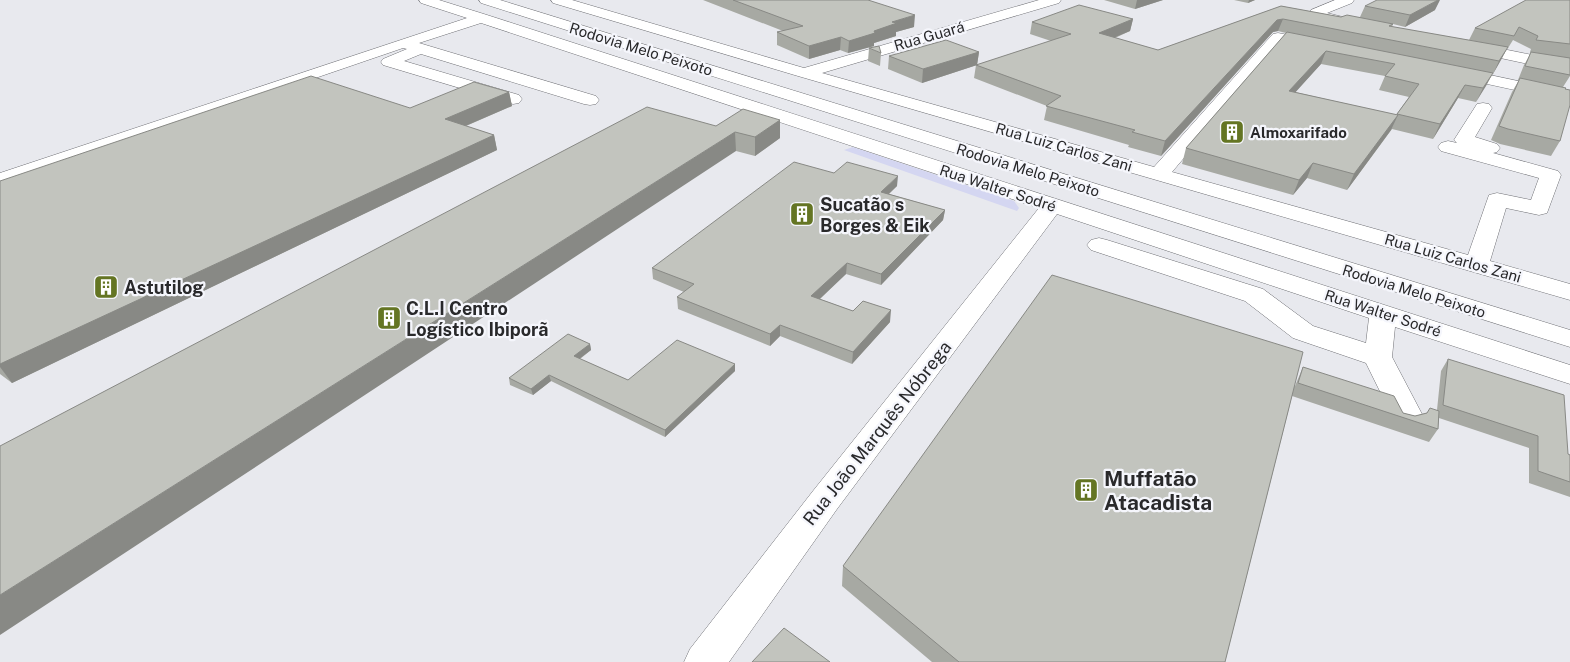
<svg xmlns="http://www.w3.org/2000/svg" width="1570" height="662" font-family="'Public Sans',sans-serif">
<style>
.green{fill:#d4d6f1}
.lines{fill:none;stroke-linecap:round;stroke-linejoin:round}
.minor-casing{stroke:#707176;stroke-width:1}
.major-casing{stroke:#707176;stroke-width:1}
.minor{fill:#fff;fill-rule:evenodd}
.major{fill:#fff;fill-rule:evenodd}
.wall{fill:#a7a9a3;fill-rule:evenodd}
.shaded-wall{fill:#888985}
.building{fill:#c2c4be;stroke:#888985}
.labels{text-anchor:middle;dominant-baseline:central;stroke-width:4.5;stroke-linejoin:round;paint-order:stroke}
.far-street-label{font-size:15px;fill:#29292b;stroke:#f5f6fc}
.far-poi-label{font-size:15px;font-weight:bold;fill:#29292b;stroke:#f5f6fc;text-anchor:start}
.poi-label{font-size:18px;font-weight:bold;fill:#29292b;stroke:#f5f6fc;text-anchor:start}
.street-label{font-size:18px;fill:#29292b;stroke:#f5f6fc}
.near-poi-label{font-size:21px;font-weight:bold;fill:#29292b;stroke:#f5f6fc;text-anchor:start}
</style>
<rect width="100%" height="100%" fill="#e8e9ee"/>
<!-- green -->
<path class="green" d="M853 147 1014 201 1019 208 1017 211 844 150Z"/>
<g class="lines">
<defs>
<path id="minor" d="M419 0H439L487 15 1570 365V384L1395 327 1392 357 1423 416 1418 424 1407 427 1396 424 1366 363 1293 338 1245 301 1091 250 1087 245 1091 240 1099 238 1107 240 1263 289 1313 326 1366 343 1369 318 1057 214 837 509 729 662H684L690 649 813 491 1039 208 481 23 419 43 596 96 599 100 596 104 590 105 584 104 421 54 404 61 519 95 522 99 519 103 513 104 383 65 381 62 383 59 407 49 403 48 0 186V173L467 18 421 3Z
M551 0H572L804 68 1039 0H1061L1059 3 822 73 1154 167 1273 34 1278 33 1324 42 1327 45 1324 48 1319 50 1282 42 1172 172 1468 255 1489 195 1497 193 1531 200 1539 178 1441 151 1438 147 1441 143 1448 141 1457 143 1454 140 1477 104 1483 103 1489 104 1492 108 1475 137 1497 144 1500 148 1497 152 1493 153 1558 171 1561 175 1547 213 1539 215 1506 208 1490 261 1570 284V300L798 76 553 3Z
M1335 0H1354L1352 3 1327 13 1355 20 1357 23 1355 26 1350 27 1318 20 1309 13 1311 10Z
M1468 42 1547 58 1570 60V70L1547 68 1463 50 1460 47 1463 44Z
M1452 67 1570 92V102L1446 75 1444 72 1446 69Z"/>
<path id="major" d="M479 0H500L1570 330V347L481 3Z"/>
</defs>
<!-- minor casing -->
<use href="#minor" class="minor-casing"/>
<!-- major casing -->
<use href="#major" class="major-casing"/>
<!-- minor -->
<use href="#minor" class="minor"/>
<!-- major -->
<use href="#major" class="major"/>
</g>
<!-- wall -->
<path class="wall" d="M703 0H868L914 27 896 32V36L874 43V46L848 53 840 50 809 59 777 45V32L783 31Z
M1104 0H1163L1135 9Z
M1234 0H1255L1248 3Z
M1570 0V76L1563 87 1560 141 1551 156 1500 144 1491 140 1512 92 1519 80H1518L1524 65 1531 53 1530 52 1531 49 1513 40 1508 48H1507L1493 74H1492L1476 102 1458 98 1433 139 1392 129 1347 190 1307 178 1293 195 1182 164 1186 148 1286 33 1278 31 1273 32 1161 156 1128 147 1129 145 1044 120 1047 106 974 78 976 65 1051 41 1030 34 1032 22 1133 19 1130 31 1115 38 1158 50 1281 6 1341 17H1360L1365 6 1435 10 1405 27 1393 24 1392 27 1486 43 1469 40 1475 28ZM1321 64 1385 76 1379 90 1409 97 1396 115 1295 92Z
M869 48 881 53 880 66 868 61Z
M979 52 977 65 922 83 888 69 889 56Z
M509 92 512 106 466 126 494 135 497 150 12 383 0 374V181Z
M780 120V138L755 156 736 151 716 126Z
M834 173 897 186 889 194 945 210 943 220 881 285 846 274 820 299 853 311 890 322 852 364 780 336 770 346 678 309 677 297 684 292 653 279 652 268Z
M590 344 591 350 580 359 628 380 735 371 665 437 551 381 533 395 510 385 509 378Z
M1448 359 1568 454 1570 455V497L1529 483V448L1439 418 1438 429 1429 442 1292 396 1225 662H932L842 586 843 566 1295 386 1303 367 1403 413 1415 416 1437 410 1441 371Z"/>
<!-- shaded-wall -->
<path class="shaded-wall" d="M1137 0H1163L1135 9Z
M1249 0H1255L1248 3Z
M1438 0H1440L1435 10 1405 27 1410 15Z
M915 15 914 27 896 32V36L874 43V46L848 53 849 41 874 31 892 22Z
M1133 19 1130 31 1096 45 1099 33Z
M1283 19 1278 31 1273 32 1161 156 1165 141 1277 20Z
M841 37 840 50 809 59V46Z
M1508 47 1501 60 1493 74 1499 61Z
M1326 51 1321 64 1284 105 1289 91Z
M979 52 977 65 922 83 923 69Z
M1493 73 1486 86 1476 102 1483 88Z
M1465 85 1458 98 1433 139 1440 124Z
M509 92 512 106 449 133 445 119Z
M1398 115 1391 130 1347 190 1354 174Z
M780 120V138L755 156V137Z
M735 132 736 151 0 635V595Z
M494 135 497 150 12 383 0 367V364Z
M1313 163 1307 178 1293 195 1299 180Z
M898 176 897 186 880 202 881 192Z
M945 210 943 220 881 285V274Z
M847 263 846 274 811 307V296Z
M891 310 890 322 852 364 853 352Z
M780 325V336L770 346V334Z
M590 344 591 350 575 362 574 356Z
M735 364V371L665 437V430Z
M549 375 551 381 533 395 531 389Z"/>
<!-- building -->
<path class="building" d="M733 0H868L915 15 892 22 897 23 874 31 875 33 849 41 841 37 809 46 777 32 803 26Z
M1377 0H1438L1410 15 1365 6Z
M1526 0H1570V44L1536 40 1538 36 1519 27 1514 36 1475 28Z
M1079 5 1133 19 1099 33 1158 50 1281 6 1341 17 1347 15 1393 24 1389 26 1508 47 1499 61 1283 19 1277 20 1165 141 1132 132 1135 130 1046 106 1061 96 976 65 1071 34 1032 22Z
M1287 32 1493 73 1483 88 1465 85 1440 124 1397 114 1419 84 1385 76 1395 64 1326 51 1289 91 1398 115 1354 174 1313 163 1299 180 1186 148Z
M946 40 979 52 923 69 889 56Z
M879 46 881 53 869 48Z
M1531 52 1570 58V75L1525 66Z
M311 76 410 108 474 82 509 92 445 119 494 135 0 364V181Z
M1520 78 1566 88 1565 89 1570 90V105L1560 141 1508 129 1499 126Z
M647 107 716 126 743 109 780 120 755 137 735 132 0 595V446Z
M794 162 834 173 847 162 898 176 881 192 945 210 881 274 847 263 811 296 853 311 863 301 891 310 853 352 780 325 770 334 677 297 694 284 652 268Z
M1052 275 1303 352 1225 662H959L843 566Z
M568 334 590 344 574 356 628 380 677 340 735 364 665 430 549 375 531 389 509 378Z
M1448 359 1564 395 1568 454 1570 455V482L1538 471V436L1443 405Z
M1303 367 1394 396 1403 413 1415 416 1427 413 1430 408 1439 411 1438 429 1298 383Z
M784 628 830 662H752Z"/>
<!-- icons -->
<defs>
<symbol id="building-square" viewBox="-11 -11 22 22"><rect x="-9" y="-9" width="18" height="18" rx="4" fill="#647523" stroke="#f5f6fc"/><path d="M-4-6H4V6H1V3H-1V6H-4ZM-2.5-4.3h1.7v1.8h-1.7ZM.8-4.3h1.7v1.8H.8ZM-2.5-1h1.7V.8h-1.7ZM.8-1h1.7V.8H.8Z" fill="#fff"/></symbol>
</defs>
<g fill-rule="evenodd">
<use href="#building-square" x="1218" y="118" width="28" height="28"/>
<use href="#building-square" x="788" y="200" width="28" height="28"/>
<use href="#building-square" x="92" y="273" width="28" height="28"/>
<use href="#building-square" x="375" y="304" width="28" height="28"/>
<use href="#building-square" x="1072" y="476" width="28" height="28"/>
</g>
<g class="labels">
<!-- far-street labels -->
<g class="far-street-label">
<text transform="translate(929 36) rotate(-16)">Rua Guará</text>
<text transform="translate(641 49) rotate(17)">Rodovia Melo Peixoto</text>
<text transform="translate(1064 147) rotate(16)">Rua Luiz Carlos Zani</text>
<text transform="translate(1028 170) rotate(17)">Rodovia Melo Peixoto</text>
<text transform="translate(998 188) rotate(18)">Rua Walter Sodré</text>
<text transform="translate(1453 258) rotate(16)">Rua Luiz Carlos Zani</text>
<text transform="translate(1414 291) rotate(17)">Rodovia Melo Peixoto</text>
<text transform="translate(1383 313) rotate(18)">Rua Walter Sodré</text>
</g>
<!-- far-poi labels -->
<g class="far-poi-label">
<text x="1250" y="132">Almoxarifado</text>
</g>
<!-- poi labels -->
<g class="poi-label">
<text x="820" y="204">Sucatão s<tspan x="820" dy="21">Borges &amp; Eik</tspan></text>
<text x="124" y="287">Astutilog</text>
<text x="406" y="308">C.L.I Centro<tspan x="406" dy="21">Logístico Ibiporã</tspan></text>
</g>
<!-- street labels -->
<g class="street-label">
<text transform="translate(877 433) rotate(-52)">Rua João Marquês Nóbrega</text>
</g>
<!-- near-poi labels -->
<g class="near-poi-label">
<text x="1104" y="478">Muffatão<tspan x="1104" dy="24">Atacadista</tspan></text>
</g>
</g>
</svg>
